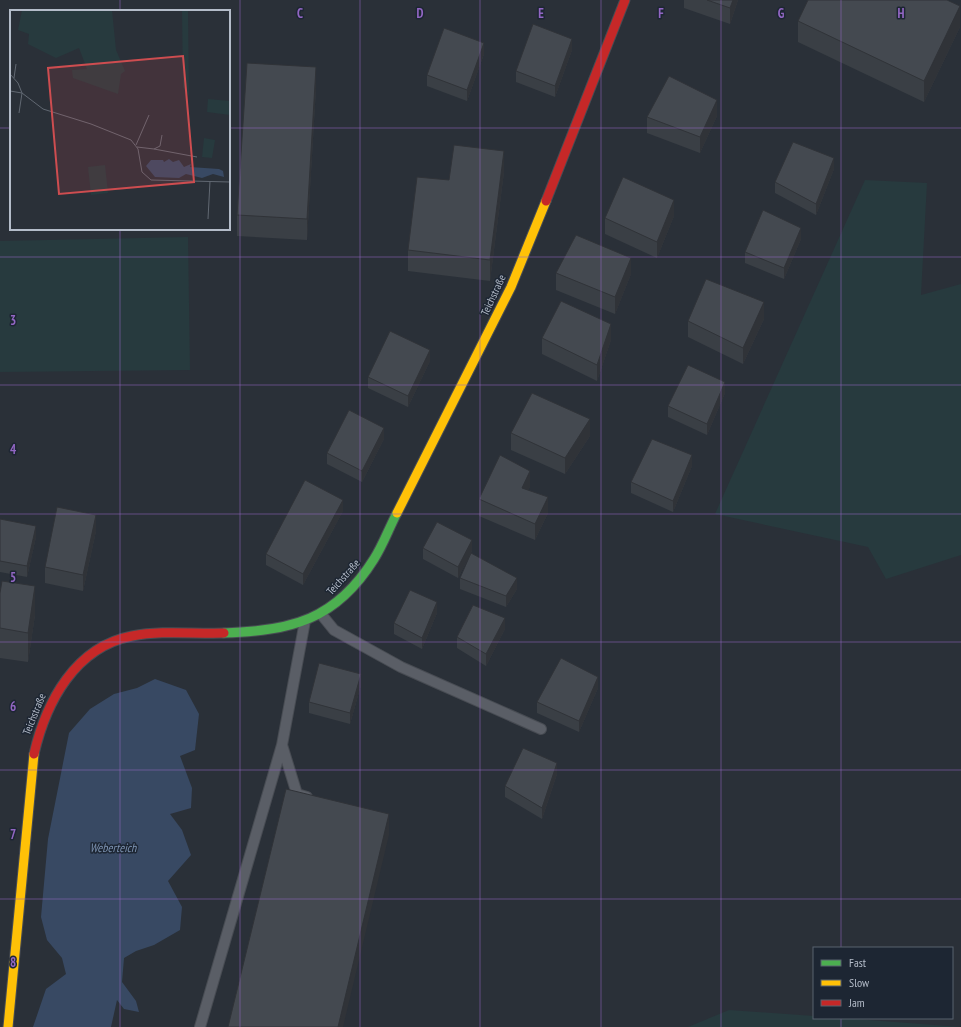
<svg xmlns="http://www.w3.org/2000/svg" width="961" height="1027" font-family="'PT Sans Narrow',sans-serif">
<style>
.green{fill:#273a3e}
.water{fill:#384963}
.lines{fill:none;stroke-linecap:round;stroke-linejoin:round}
.lane-casing{stroke:#484c53;stroke-width:12}
.fast-casing{stroke:#484c53;stroke-width:11}
.slow-casing{stroke:#484c53;stroke-width:11}
.jam-casing{stroke:#484c53;stroke-width:11}
.lane{stroke:#5a5e66;stroke-width:10}
.fast{stroke:#4caf50;stroke-width:9}
.slow{stroke:#ffc107;stroke-width:9}
.jam{stroke:#c62828;stroke-width:9}
.wall{fill:#3a3f45}
.shaded-wall{fill:#303338}
.building{fill:#444950;stroke:#303338}
.grid{fill:none;stroke:#9266c3;stroke-width:1;stroke-opacity:0.55}
.labels{text-anchor:middle;dominant-baseline:central;stroke-width:3;stroke-linejoin:round;paint-order:stroke}
.street-label{font-size:11px;fill:#b4bcc9;stroke:#1d2633}
.water-label{font-size:12px;font-style:italic;fill:#7c92b1;stroke:#1d2633}
.inset-road{fill:none;stroke:#616872;stroke-width:1}
.view{fill:#ce4d50;fill-opacity:0.15;stroke:#ce4d50;stroke-width:2}
.inset-edge{fill:none;stroke:#b4bcc9;stroke-width:2}
.grid-label{font-size:13px;text-anchor:middle;font-weight:bold;fill:#9266c3;stroke:#1d2633;stroke-width:3;stroke-linejoin:round;paint-order:stroke}
</style>
<rect width="100%" height="100%" fill="#2a3038"/>
<!-- green -->
<path class="green" d="M865 180 927 183 921 295 961 284V555L886 579 868 547 715 514Z
M188 237 190 370 0 372V241Z
M729 1010 814 1016V1018H842L961 1027H688Z"/>
<!-- water -->
<path class="water" d="M155 679 186 690 199 714 195 750 180 756 192 788 191 808 170 814 182 830 191 855 168 881 182 907 180 930 154 945 136 951 124 958 122 982 136 1001 139 1012 124 1009 117 1000 111 1027H33L46 989 66 974 62 958 47 940 41 917 48 839 69 733 90 709 114 694 137 688Z"/>
<g class="lines">
<defs>
<path id="lane" d="M321 614 334 630 401 667 541 729
M305 621 282 745 297 794 307 797
M200 1027 282 745"/>
<path id="fast" d="M224 633C291 631 336 620 374 559 383 545 389 528 397 513"/>
<path id="slow" d="M397 513 511 287 546 201
M8 1027 34 754"/>
<path id="jam" d="M546 201 625 0
M34 754C46 702 75 647 132 636 162 630 193 634 224 633"/>
</defs>
<!-- lane casing -->
<use href="#lane" class="lane-casing"/>
<!-- fast casing -->
<use href="#fast" class="fast-casing"/>
<!-- slow casing -->
<use href="#slow" class="slow-casing"/>
<!-- jam casing -->
<use href="#jam" class="jam-casing"/>
<!-- lane -->
<use href="#lane" class="lane"/>
<!-- fast -->
<use href="#fast" class="fast"/>
<!-- slow -->
<use href="#slow" class="slow"/>
<!-- jam -->
<use href="#jam" class="jam"/>
</g>
<!-- wall -->
<path class="wall" d="M684 0H738L730 24 684 8Z
M798 21 960 27 924 102 798 42Z
M572 50 555 97 516 82V71Z
M484 54 467 101 427 86V75Z
M316 88 307 240 237 236V215Z
M717 116 700 153 647 133V117Z
M834 169 816 215 775 193V182Z
M504 172 490 281 408 271V250Z
M674 216 657 258 605 234V218Z
M801 239 784 279 745 263V252Z
M556 273 631 274 615 314 556 290Z
M764 319 743 364 688 337V321Z
M542 338 611 340 597 381 542 354Z
M430 361 408 407 368 388V377Z
M725 393 707 435 668 417V406Z
M511 433 590 436 565 474 511 450Z
M384 439 362 482 327 464V453Z
M692 466 673 512 631 493V482Z
M530 487 528 490 548 513 535 540 479 516V499Z
M343 511 303 585 266 565V554Z
M0 519 36 537 27 577 0 572Z
M96 531 83 591 45 583V567Z
M423 548 472 551 458 578 423 559Z
M460 578 517 589 506 607 460 589Z
M0 593 35 615 28 662 0 658Z
M437 613 422 649 394 634V623Z
M505 629 486 666 457 648V637Z
M361 685 350 724 309 713V702Z
M598 688 579 732 537 713V702Z
M557 774 542 819 505 797V786Z"/>
<!-- shaded-wall -->
<path class="shaded-wall" d="M733 0H738L730 24V8Z
M960 6V27L924 102V81Z
M572 39V50L555 97V86Z
M484 43V54L467 101V90Z
M316 67V88L307 240V219Z
M717 100V116L700 153V137Z
M504 151V172L490 281V260Z
M834 158V169L816 215V204Z
M674 200V216L657 258V242Z
M801 228V239L784 279V268Z
M631 258V274L615 314V297Z
M764 302V319L743 364V348Z
M611 324V340L597 381V365Z
M430 350V361L408 407V396Z
M725 382V393L707 435V424Z
M590 419V436L565 474V458Z
M384 428V439L362 482V471Z
M692 455V466L673 512V501Z
M530 471V487L522 504V488Z
M548 497V513L535 540V524Z
M343 500V511L303 585V574Z
M96 515V531L83 591V575Z
M36 526V537L27 577V566Z
M472 540V551L458 578V567Z
M517 578V589L506 607V596Z
M35 586V615L28 662V633Z
M437 602V613L422 649V638Z
M505 618V629L486 666V654Z
M361 674V685L350 724V713Z
M598 677V688L579 732V721Z
M557 763V774L542 819V808Z
M389 814V835L343 1027H338Z"/>
<!-- building -->
<path class="building" d="M707 0H733L730 8Z
M808 0H947L960 6 924 81 798 21Z
M533 24 572 39 555 86 516 71Z
M444 28 484 43 467 90 427 75Z
M247 63 316 67 307 219 237 215Z
M669 76 717 100 700 137 647 117Z
M793 142 834 158 816 204 775 182Z
M454 145 504 151 490 260 408 250 417 177 449 180Z
M623 177 674 200 657 242 605 218Z
M763 210 801 228 784 268 745 252Z
M576 235 631 258 615 297 556 273Z
M706 279 764 302 743 348 688 321Z
M561 301 611 324 597 365 542 338Z
M390 331 430 350 408 396 368 377Z
M688 365 725 382 707 424 668 406Z
M532 393 590 419 565 458 511 433Z
M349 410 384 428 362 471 327 453Z
M652 439 692 455 673 501 631 482Z
M500 455 530 471 522 488 548 497 535 524 479 499Z
M305 480 343 500 303 574 266 554Z
M57 507 96 515 83 575 45 567Z
M0 519 36 526 27 566 0 561Z
M437 522 472 540 458 567 423 548Z
M471 553 517 578 506 596 460 578Z
M2 581 35 586 28 633 0 628V593Z
M410 590 437 602 422 638 394 623Z
M473 605 505 618 486 654 457 637Z
M561 658 598 677 579 721 537 702Z
M319 663 361 674 350 713 309 702Z
M523 748 557 763 542 808 505 786Z
M286 789 389 814 338 1027H228Z"/>
<!-- grid -->
<path class="grid" d="M120 0V11M240 0V1027M360 0V1027M480 0V1027M601 0V1027M721 0V1027M841 0V948M0 128H11M229 128H961M120 229V1027M0 257H961M0 385H961M0 514H961M0 642H961M0 770H961M0 899H961M841 1018V1027"/>
<g class="labels">
<!-- street labels -->
<g class="street-label">
<text transform="translate(493 295) rotate(-65)">Teichstraße</text>
<text transform="translate(343 577) rotate(-48)">Teichstraße</text>
<text transform="translate(34 714) rotate(-68)">Teichstraße</text>
</g>
<!-- water labels -->
<g class="water-label">
<text x="113" y="847">Weberteich</text>
</g>
</g>
<!-- overview -->
<g transform="translate(10 10)">
<rect width="220" height="220" fill="#2a3038"/>
<path d="M12 0H102L106 40 115 61 111 64 108 84 63 68 62 60 77 59 69 38 46 48 18 34 19 24 8 20ZM172 0H178L179 86 173 77ZM198 89 220 91V105L197 102ZM194 128 205 130 202 148 192 147ZM95 155 98 183 81 185 78 157Z" fill="#273a3e"/>
<path d="M159 149 163 152 169 150 174 157 181 154 180 157 209 159 213 161 214 167 203 164 192 168 176 164 169 168 145 167 136 156 141 150H153L154 152Z" fill="#384963"/>
<path class="inset-road" d="M0 64 8 73 12 83 9 103M4 68 6 54M0 81 12 83 33 99 81 114 121 130 128 139 132 162 141 170 220 172M126 135 139 105M127 137 144 139 150 136 152 125M144 139 187 147M198 209 200 171"/>
<path class="view" d="M173 46 184 172 49 184 38 58Z"/>
<rect width="220" height="220" class="inset-edge"/>
</g>
<g class="grid-label">
<text x="300" y="18">C</text>
<text x="420" y="18">D</text>
<text x="541" y="18">E</text>
<text x="661" y="18">F</text>
<text x="781" y="18">G</text>
<text x="901" y="18">H</text>
<text x="13" y="325">3</text>
<text x="13" y="454">4</text>
<text x="13" y="582">5</text>
<text x="13" y="711">6</text>
<text x="13" y="839">7</text>
<text x="13" y="967">8</text>
</g>
<!-- legend -->
<rect x="813" y="947" width="140" height="72" fill="#1d2633" stroke="#59626f"/>
<rect x="821" y="960" width="20" height="6" fill="#4caf50" stroke="#59626f"/>
<text x="849" y="967" font-size="12" fill="#b4bcc9">Fast</text>
<rect x="821" y="980" width="20" height="6" fill="#ffc107" stroke="#59626f"/>
<text x="849" y="987" font-size="12" fill="#b4bcc9">Slow</text>
<rect x="821" y="1000" width="20" height="6" fill="#c62828" stroke="#59626f"/>
<text x="849" y="1007" font-size="12" fill="#b4bcc9">Jam</text>
</svg>
